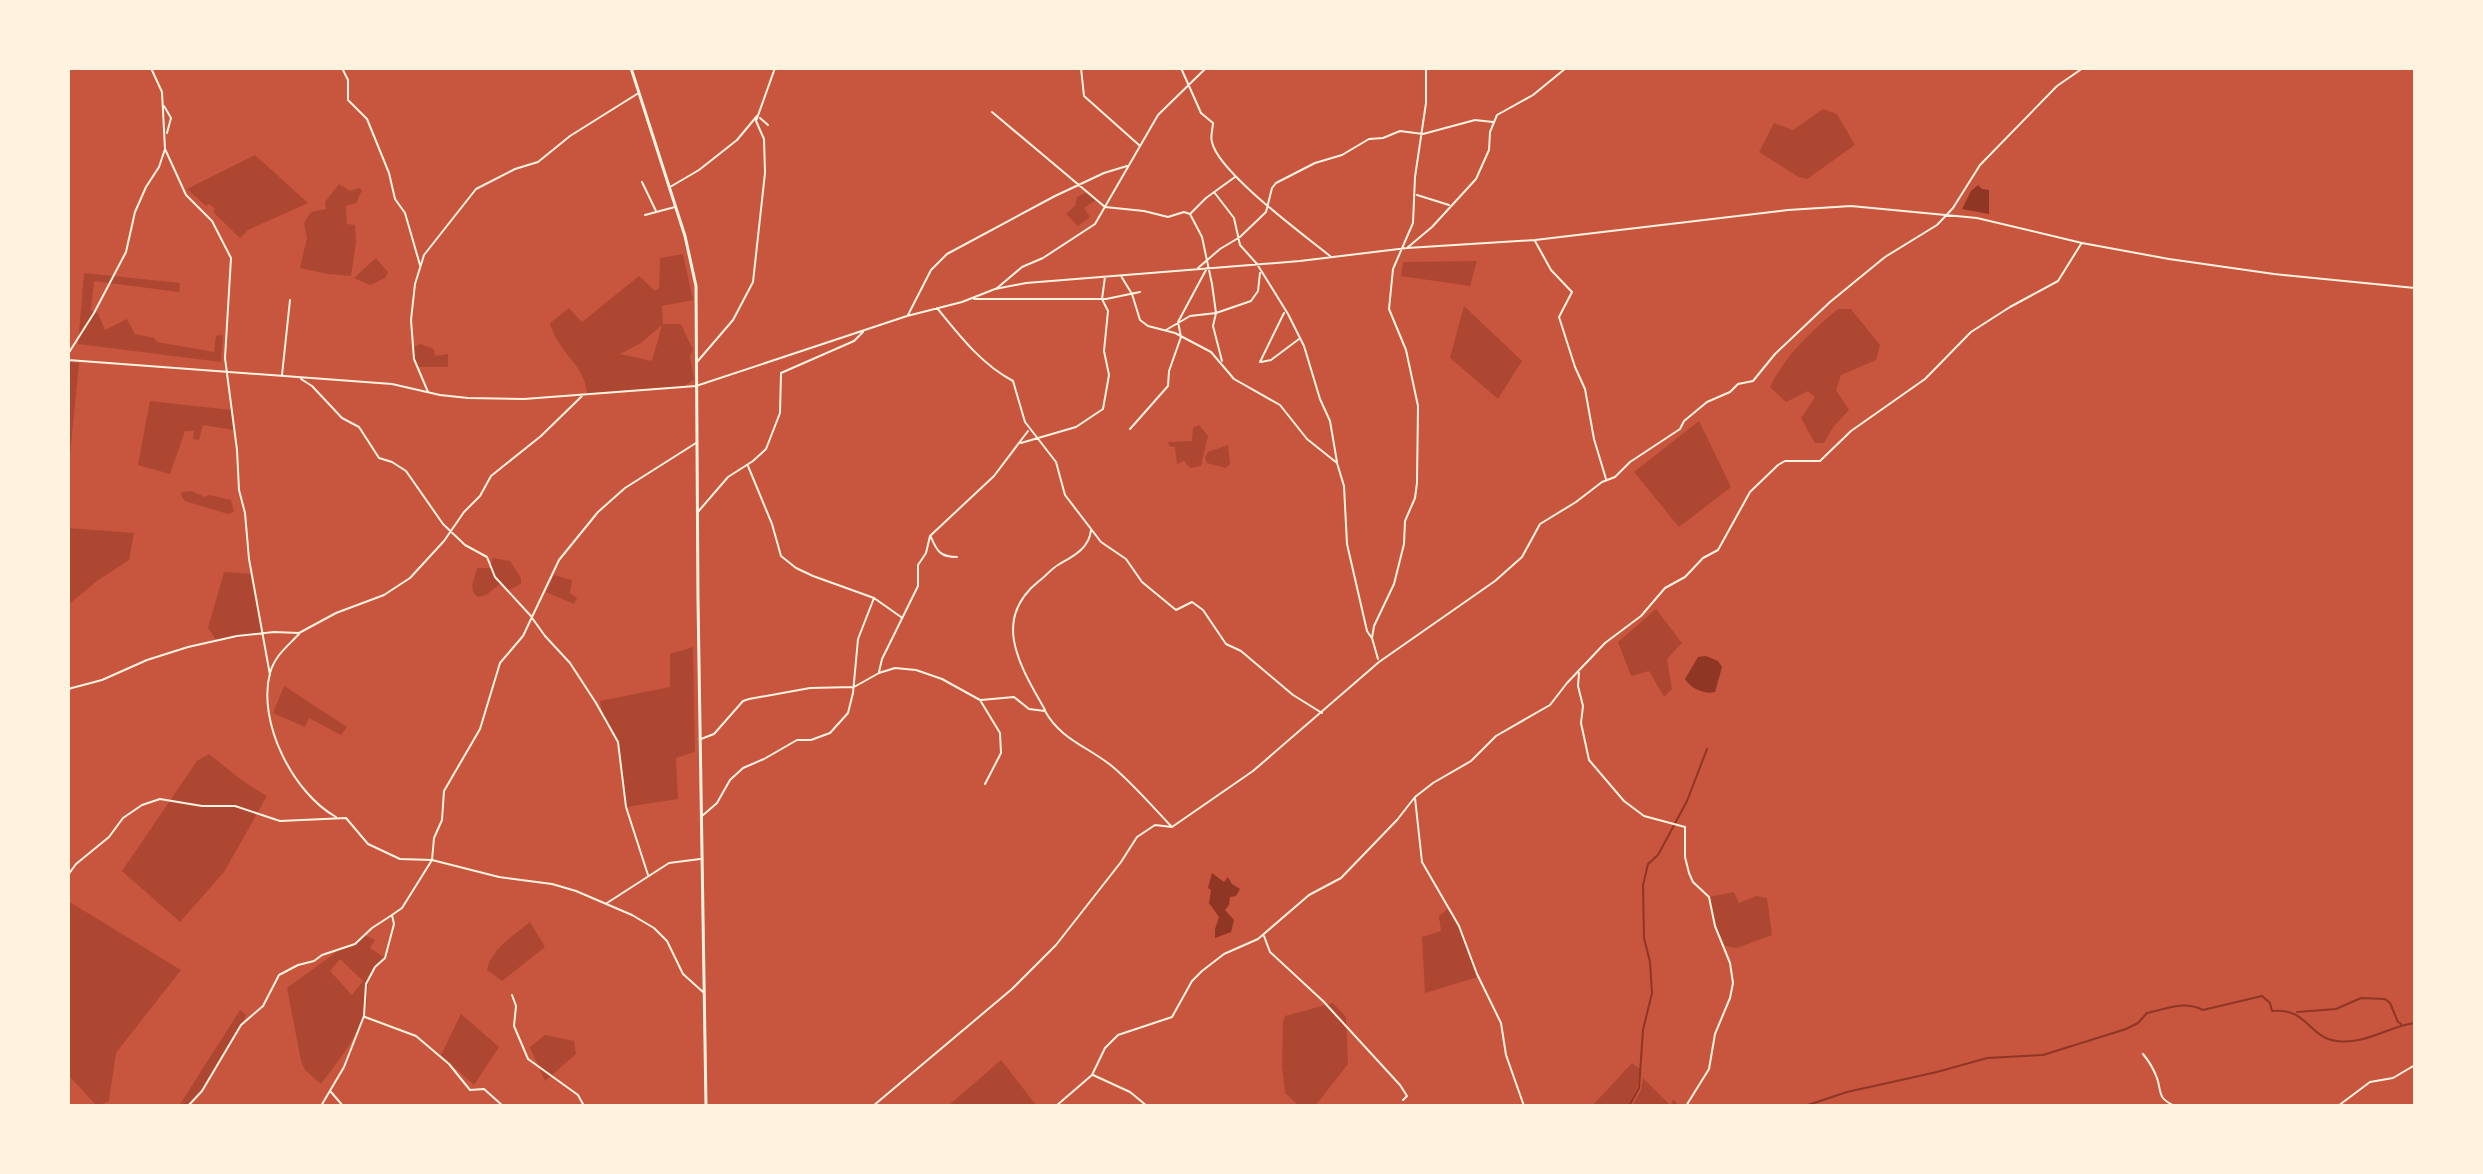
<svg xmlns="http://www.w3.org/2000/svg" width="2483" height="1174" font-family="'Sofia Sans Condensed',sans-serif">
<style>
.green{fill:#ae4732;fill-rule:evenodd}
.water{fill:#8f3625}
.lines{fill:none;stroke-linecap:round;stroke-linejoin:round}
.stream{stroke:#8f3625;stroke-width:2}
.minor{stroke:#fff3e0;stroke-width:2}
.tertiary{stroke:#fff3e0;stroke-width:3}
</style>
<rect width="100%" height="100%" fill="#c8553d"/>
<!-- green -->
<path class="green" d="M1823 109 1837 114 1855 145 1807 179 1799 177 1759 152 1774 123 1793 130Z
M255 155 308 203 248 230 240 238 213 212 215 209 209 204 206 206 187 189Z
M339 184 350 191 359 188 362 190 356 203 346 206 347 224 355 225 356 242 351 276 328 274 300 268 307 238 304 223 311 212 326 209 325 202Z
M1086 193 1096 200 1084 208 1090 217 1078 226 1066 214 1075 206 1077 197Z
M683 254 693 300 662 306 663 324H681L693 350 690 356 694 379 684 387 587 394C585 364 557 352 550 323L569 308 582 322 639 276 655 291 659 288 660 258ZM662 325 652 361 620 354 641 343Z
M376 258 388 272 385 278 370 285 354 278Z
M1477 261 1470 286 1401 276 1403 262Z
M84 273 180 283 179 292 94 281 91 310 98 313 105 330 127 319 135 334 154 338 157 342 214 352 216 336 223 335 221 362 78 344Z
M1464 306 1522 361 1498 399 1450 358Z
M1838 309H1851L1880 345 1876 360 1841 375 1836 390 1849 410 1834 426 1824 443H1815L1801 418 1815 397 1808 391 1786 402 1770 387C1784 357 1812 330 1838 309Z
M420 344 434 349 435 356 448 354V367H417L413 348Z
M68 362 79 363 68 476Z
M150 401 231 410 234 430 203 425 199 440 193 439 194 431H185L170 474 138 465Z
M1699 421 1731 487 1679 527 1634 472Z
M1199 425 1208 436 1201 466 1190 468 1184 461 1177 464 1175 447 1169 446 1168 442 1192 441 1193 428Z
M1228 445 1230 464 1226 468 1207 463 1205 457 1208 452Z
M191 491 205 497 209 495 231 500 234 512 228 514 185 501 181 495 182 492Z
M68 528 134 533 129 560 97 581 68 605Z
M493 558 510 561 521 578V584L507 591 500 584 486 595 478 597C467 590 475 579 477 568H490Z
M224 572 252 574 263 634 217 641 208 628Z
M554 575 572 580 570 593 577 598 574 604 546 592Z
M1656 609 1682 643 1667 659 1672 689 1664 697 1649 671 1631 676 1618 642Z
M693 647 695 752 676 758 678 799 626 807 618 742 604 721 600 701 670 687V654Z
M284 686 347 727 341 735 309 718 305 727 273 713Z
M209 754 244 782 267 796 224 872 180 922 122 871 197 761Z
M1734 892 1739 903 1756 896 1767 898 1772 935 1737 948 1725 946 1715 926 1709 897Z
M68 901 181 970 116 1053 109 1101 97 1106 68 1075Z
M1448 909 1459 926 1478 977 1425 993 1422 937 1441 931 1439 916Z
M530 922 545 947 502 981 487 970C490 950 515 934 530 922Z
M364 935 375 940 370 948 385 958C357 982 374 995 362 1021 351 1045 337 1063 321 1084L305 1070 301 1061 287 988 339 950 355 944ZM340 959 363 981 352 995 330 971Z
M1333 1003 1346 1017 1348 1064 1315 1106H1299L1285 1093 1282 1066 1283 1022 1285 1016Z
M240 1010 246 1015 241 1025 202 1091 188 1106H179Z
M461 1014 499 1047 474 1085 441 1055Z
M545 1035 574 1041 576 1054 545 1081 530 1047Z
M1001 1060 1036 1105 948 1106Z
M1632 1063 1640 1069 1637 1088 1628 1106H1592Z
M1643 1078 1671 1106 1673 1099 1679 1106H1632L1641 1090Z"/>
<!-- water -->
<path class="water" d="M1978 185 1982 189 1989 190V214L1962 209 1971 191Z
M1706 656 1718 661 1722 667 1715 692C1705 695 1690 688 1685 679L1698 657Z
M1212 873 1224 882 1228 877 1232 884 1240 889 1236 896 1230 897 1229 905 1225 910 1234 920 1231 932 1215 938V929L1219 917 1209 903 1211 890 1208 888Z"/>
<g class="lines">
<!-- stream -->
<path class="stream" d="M2297 1012 2336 1009 2361 998 2385 999 2390 1003 2398 1022 2401 1024
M1629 1106 1639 1088 1643 1030 1652 993 1650 962 1644 938 1643 885 1648 864 1658 855 1687 801 1707 749
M1805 1106 1847 1092 1937 1072 1987 1058 2043 1055 2126 1029 2138 1023 2147 1013C2167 1009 2184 1000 2203 1010L2262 996 2270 1003 2272 1011C2307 1007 2309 1038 2337 1041 2365 1045 2389 1026 2415 1023"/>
<!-- minor -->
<path class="minor" d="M342 68 348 80V100L367 119 389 173 395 199 405 213 420 265
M1081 68 1084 96 1139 145
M1181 68 1201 113 1213 123C1213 128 1210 137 1212 142 1218 172 1304 235 1330 256
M164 106 171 118 167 133
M992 112 1105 207 1144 211 1168 217 1184 212 1190 214 1202 237 1212 284 1216 313 1213 326 1222 361
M760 118 768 125
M165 149 186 195 212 221 231 258 225 358 237 450 239 490 245 513 249 559 270 675
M642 182 656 211
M670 187 699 170 737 140 757 116
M1214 192 1234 218 1240 245 1257 264 1288 314 1304 346 1320 399 1330 421 1337 462
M1417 195 1449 205
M1191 213 1206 198 1235 177
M645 215 675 207
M1535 241 1551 270 1572 292 1559 317 1575 367 1585 389 1594 439 1606 479
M1407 248 1432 227 1476 179 1489 150 1490 132 1497 115 1533 95 1566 68
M1198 268 1220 249 1240 237 1266 212 1272 188 1276 183 1315 163 1342 155 1369 139 1383 138 1400 131 1423 134 1475 120 1493 122
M1121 276 1132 294 1140 320 1148 326 1175 333 1211 352 1234 379 1280 405 1307 439 1337 463 1344 486 1347 544 1367 631 1371 637
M996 289 1022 267 1043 258 1095 224 1158 115 1206 68
M974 299H1106L1140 292
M937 308C959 335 981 364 1013 381L1025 422 1056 462 1065 495 1101 542 1126 559 1142 582 1176 610 1192 602 1203 610 1226 644 1241 651 1293 695 1322 713
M908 315 931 270 947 254 1055 196 1104 173 1127 166
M1166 330 1190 316 1216 313 1251 301 1258 291 1260 273
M68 354 94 313 126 252 135 212 146 187 159 167 165 149 162 92 151 68
M68 360 392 384 440 395 468 398 524 399 696 386 907 316 962 302 995 289 1026 283 1300 261 1407 248 1535 240 1788 210 1851 206 1977 218 2082 243 2169 259 2274 274 2415 288
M697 362 733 320 753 282 765 173 764 139 756 121 775 68
M1260 362 1284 313
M1261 362 1271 360 1299 339
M282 375 290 300
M301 379 312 386 342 418 359 427 379 458 392 462 406 471 443 524 465 545 487 557 495 577 530 615 545 636 570 663 596 703 618 742 626 807 648 875
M428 392 414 359 411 320 415 284 424 255 476 189 515 169 538 162 570 136 637 94
M1130 429 1168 386 1169 371 1181 337 1178 322 1207 268
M1021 443 1076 427 1103 409 1109 375 1104 351 1108 311 1102 299 1105 277
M748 466 772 524 781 556 796 568 813 576 874 598 901 617
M697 513 728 477 753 461 766 449 780 413 781 373 854 341 863 332
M931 537C937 552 941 557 957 557
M299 634C288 646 275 655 270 673 257 722 293 793 336 817
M1378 659 1372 638 1374 626 1394 584 1404 544 1405 521 1415 498 1417 483 1418 406 1406 350 1389 309 1393 269 1413 223 1415 177 1426 103V68
M879 672 882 659 918 586V565L926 553 930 536 994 476 1028 431
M1579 673 1578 686 1583 706 1581 723 1589 760 1624 801 1644 816 1685 827V857L1689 873 1693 882 1709 897 1715 926 1730 963 1733 983 1730 998 1715 1034 1709 1069 1686 1106
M68 689 102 680 147 660 188 647 237 636 274 632 299 633 336 613 384 595 410 578 444 541 464 512 480 496 491 476 541 436 582 396
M981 700 1014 697 1029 709 1045 711C1061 740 1089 747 1113 767 1134 785 1152 806 1171 826
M1045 710C1021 667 990 620 1039 581 1046 576 1051 569 1058 565 1073 556 1089 549 1091 530
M701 739 714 734 743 701 749 699 810 688 854 687 879 673 895 668 916 670 942 679 980 700 1000 733 1001 753 985 784
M1415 798 1422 862 1459 926 1477 974 1501 1023 1506 1055 1524 1106
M702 816 717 803 730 780 743 768 764 759 797 740H811L830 733 848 713 853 693 858 639 874 598
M68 875 76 864 109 837 123 818 142 805 160 799 202 806H235L280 821 346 818 368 844 400 859 432 860 499 877 552 884 576 891 632 915 654 928 667 941 683 974 703 992
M607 903 669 863 700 859
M1264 936 1270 952 1323 1001 1400 1085 1407 1096 1403 1100
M512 995 516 1006 514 1026 528 1059 578 1095 584 1106
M365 1017 416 1036 449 1064 470 1090 484 1089 503 1106
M2143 1054C2148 1060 2154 1070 2157 1078 2162 1093 2157 1098 2175 1106
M1093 1075 1130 1092 1147 1106
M331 1092 343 1106
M188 1106 202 1091 241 1025 263 1006 279 975 298 965 314 961 322 955 355 944 372 928 392 915
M321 1106 344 1067 364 1016 366 984 375 967 385 958 394 924 392 915 402 908 432 860 434 838 442 820 444 791 480 729 500 663 523 636 559 560 598 512 625 488 696 443
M873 1106 1012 989 1056 945 1121 862 1137 837 1155 825 1172 827 1253 771 1379 662 1495 581 1522 557 1540 524 1576 502 1602 482 1615 477 1630 462 1680 429 1684 421 1707 402 1730 392 1738 384 1753 381 1775 354 1830 302 1885 257 1937 225 1953 208 1980 165 2057 86 2083 68
M1056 1106 1092 1075 1105 1048 1118 1035 1172 1017 1192 981 1202 971 1224 954 1258 939 1309 895 1341 878 1397 820 1415 797 1433 783 1471 761 1496 736 1550 705 1567 683 1605 643 1641 616 1665 588 1685 577 1703 558 1718 550 1750 492 1778 465 1785 461H1820L1851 431 1925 379 1971 332 2010 307 2058 281 2081 244
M2328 1106H2329
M2338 1106 2370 1082 2393 1078 2415 1065"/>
<!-- tertiary -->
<path class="tertiary" d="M631 68 685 236 696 286 698 600 706 1106"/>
</g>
<!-- border -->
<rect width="2483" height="1174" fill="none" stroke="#fff3e0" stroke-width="140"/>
</svg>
